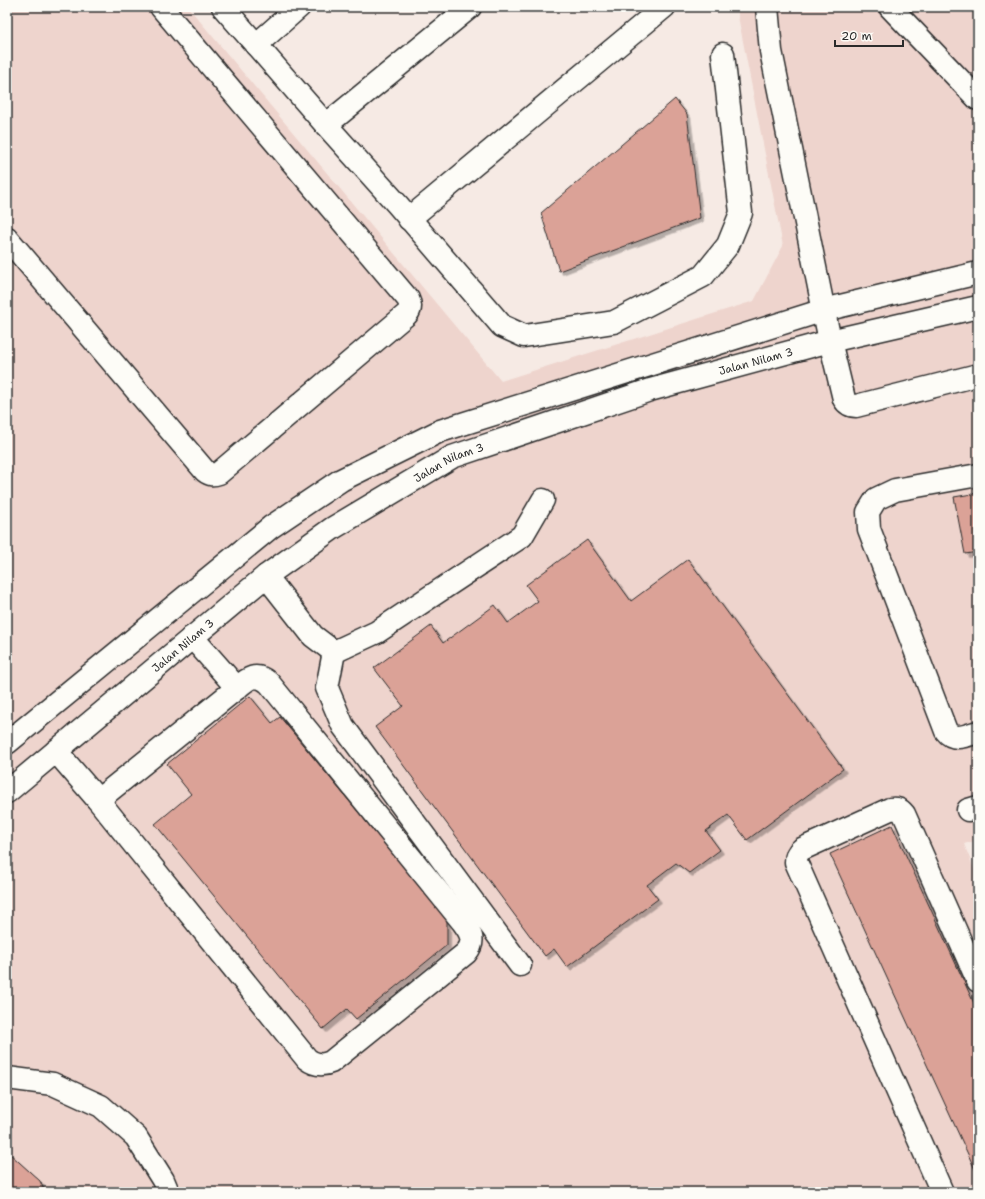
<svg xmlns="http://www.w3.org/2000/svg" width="985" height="1199" font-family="'Shantell Sans',sans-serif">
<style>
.built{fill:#eed4cd}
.building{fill:#dba297;stroke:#2b2b2b;filter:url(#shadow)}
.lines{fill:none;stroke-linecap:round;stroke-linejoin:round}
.minor-casing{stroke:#2b2b2b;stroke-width:25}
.minor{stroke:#fdfcf7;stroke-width:22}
.labels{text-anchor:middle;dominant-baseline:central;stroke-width:3;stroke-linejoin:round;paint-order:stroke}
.street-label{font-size:11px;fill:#2b2b2b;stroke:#fdfcf7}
</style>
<defs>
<filter id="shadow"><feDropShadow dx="3.5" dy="3.5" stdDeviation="0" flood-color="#0004"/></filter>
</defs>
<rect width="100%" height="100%" fill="#f6eae4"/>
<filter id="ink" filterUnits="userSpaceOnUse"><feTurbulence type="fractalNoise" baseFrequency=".025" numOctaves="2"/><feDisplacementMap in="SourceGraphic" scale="8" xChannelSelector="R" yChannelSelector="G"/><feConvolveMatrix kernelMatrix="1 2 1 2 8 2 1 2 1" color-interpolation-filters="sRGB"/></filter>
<g filter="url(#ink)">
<!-- built -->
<path class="built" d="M7 7H188L501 381 754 301 783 246 738 16V7H978V840L964 844 978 879V1192H7Z"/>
<!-- building -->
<path class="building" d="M675 99 687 114 700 218 559 271 541 213Z
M978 493V552L965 554 954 497Z
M587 540 631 601 688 559 843 769 747 840 728 815 706 831 720 850 689 873 676 863 647 885 658 899 567 967 554 949 545 956 375 727 403 706 374 668 431 626 443 643 495 605 508 623 538 601 526 585Z
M978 662V680L975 663Z
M250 696 272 723 280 717 447 920V945L356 1019 347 1009 323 1029 155 824 191 794 167 764Z
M892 825 978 1012V1176L830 854Z
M7 1152 9 1153 40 1181 45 1192H7Z"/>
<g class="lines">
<defs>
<g id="minor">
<path d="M223 7 326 125 397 204 502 326 524 336 614 322 703 276 728 245 741 213 723 54"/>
<path d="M767 7 771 51 830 341 844 399C847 404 850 406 856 406L978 375"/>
<path d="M890 7 978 99"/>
<path d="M256 45 299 7"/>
<path d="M326 125 470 7"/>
<path d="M409 219 664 7"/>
<path d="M7 238 205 471C210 475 213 475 219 473L407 314C411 309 411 305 408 299L161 7"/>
<path d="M978 475 895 490 876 499 868 512 869 529 946 731C954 742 967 735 978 732"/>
<path d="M266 576 313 636 334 652 377 632 522 536 543 500"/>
<path d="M334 652 327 688 343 726 520 965"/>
<path d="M7 743 271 527 341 480 440 431 824 310 978 273"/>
<path d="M56 751 98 800 307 1059C315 1065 322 1066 331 1062L466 953C476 941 471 933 462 921L269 683C256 672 248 678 237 688"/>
<path id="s1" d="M7 792 266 576 333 528 452 457 650 390 830 341 978 307"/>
<path d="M98 800 237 688 192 637"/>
<path d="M968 810 978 807"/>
<path d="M7 1078 53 1084 101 1106 136 1137 163 1180 168 1192"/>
<path d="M942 1192 796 862C796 856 797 853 802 849L890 809C897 808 900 809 904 814L978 981"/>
</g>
</defs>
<!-- minor casing -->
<use href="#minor" class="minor-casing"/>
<!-- minor -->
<use href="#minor" class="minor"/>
</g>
</g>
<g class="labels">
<!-- street labels -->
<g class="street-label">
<text stroke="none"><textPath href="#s1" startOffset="877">Jalan Nilam 3</textPath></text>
<text stroke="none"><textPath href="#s1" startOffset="553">Jalan Nilam 3</textPath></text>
<text stroke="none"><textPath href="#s1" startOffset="229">Jalan Nilam 3</textPath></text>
</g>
</g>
<!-- margin -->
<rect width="985" height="1199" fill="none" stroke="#fdfcf7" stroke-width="24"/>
<rect x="12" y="12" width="961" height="1175" fill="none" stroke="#2b2b2b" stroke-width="1.5" filter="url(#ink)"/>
<!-- scale -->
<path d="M835 40v6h68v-6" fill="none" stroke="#2b2b2b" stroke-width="2"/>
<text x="841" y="40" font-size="12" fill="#2b2b2b" stroke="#fdfcf7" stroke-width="3" paint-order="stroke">20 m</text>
</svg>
